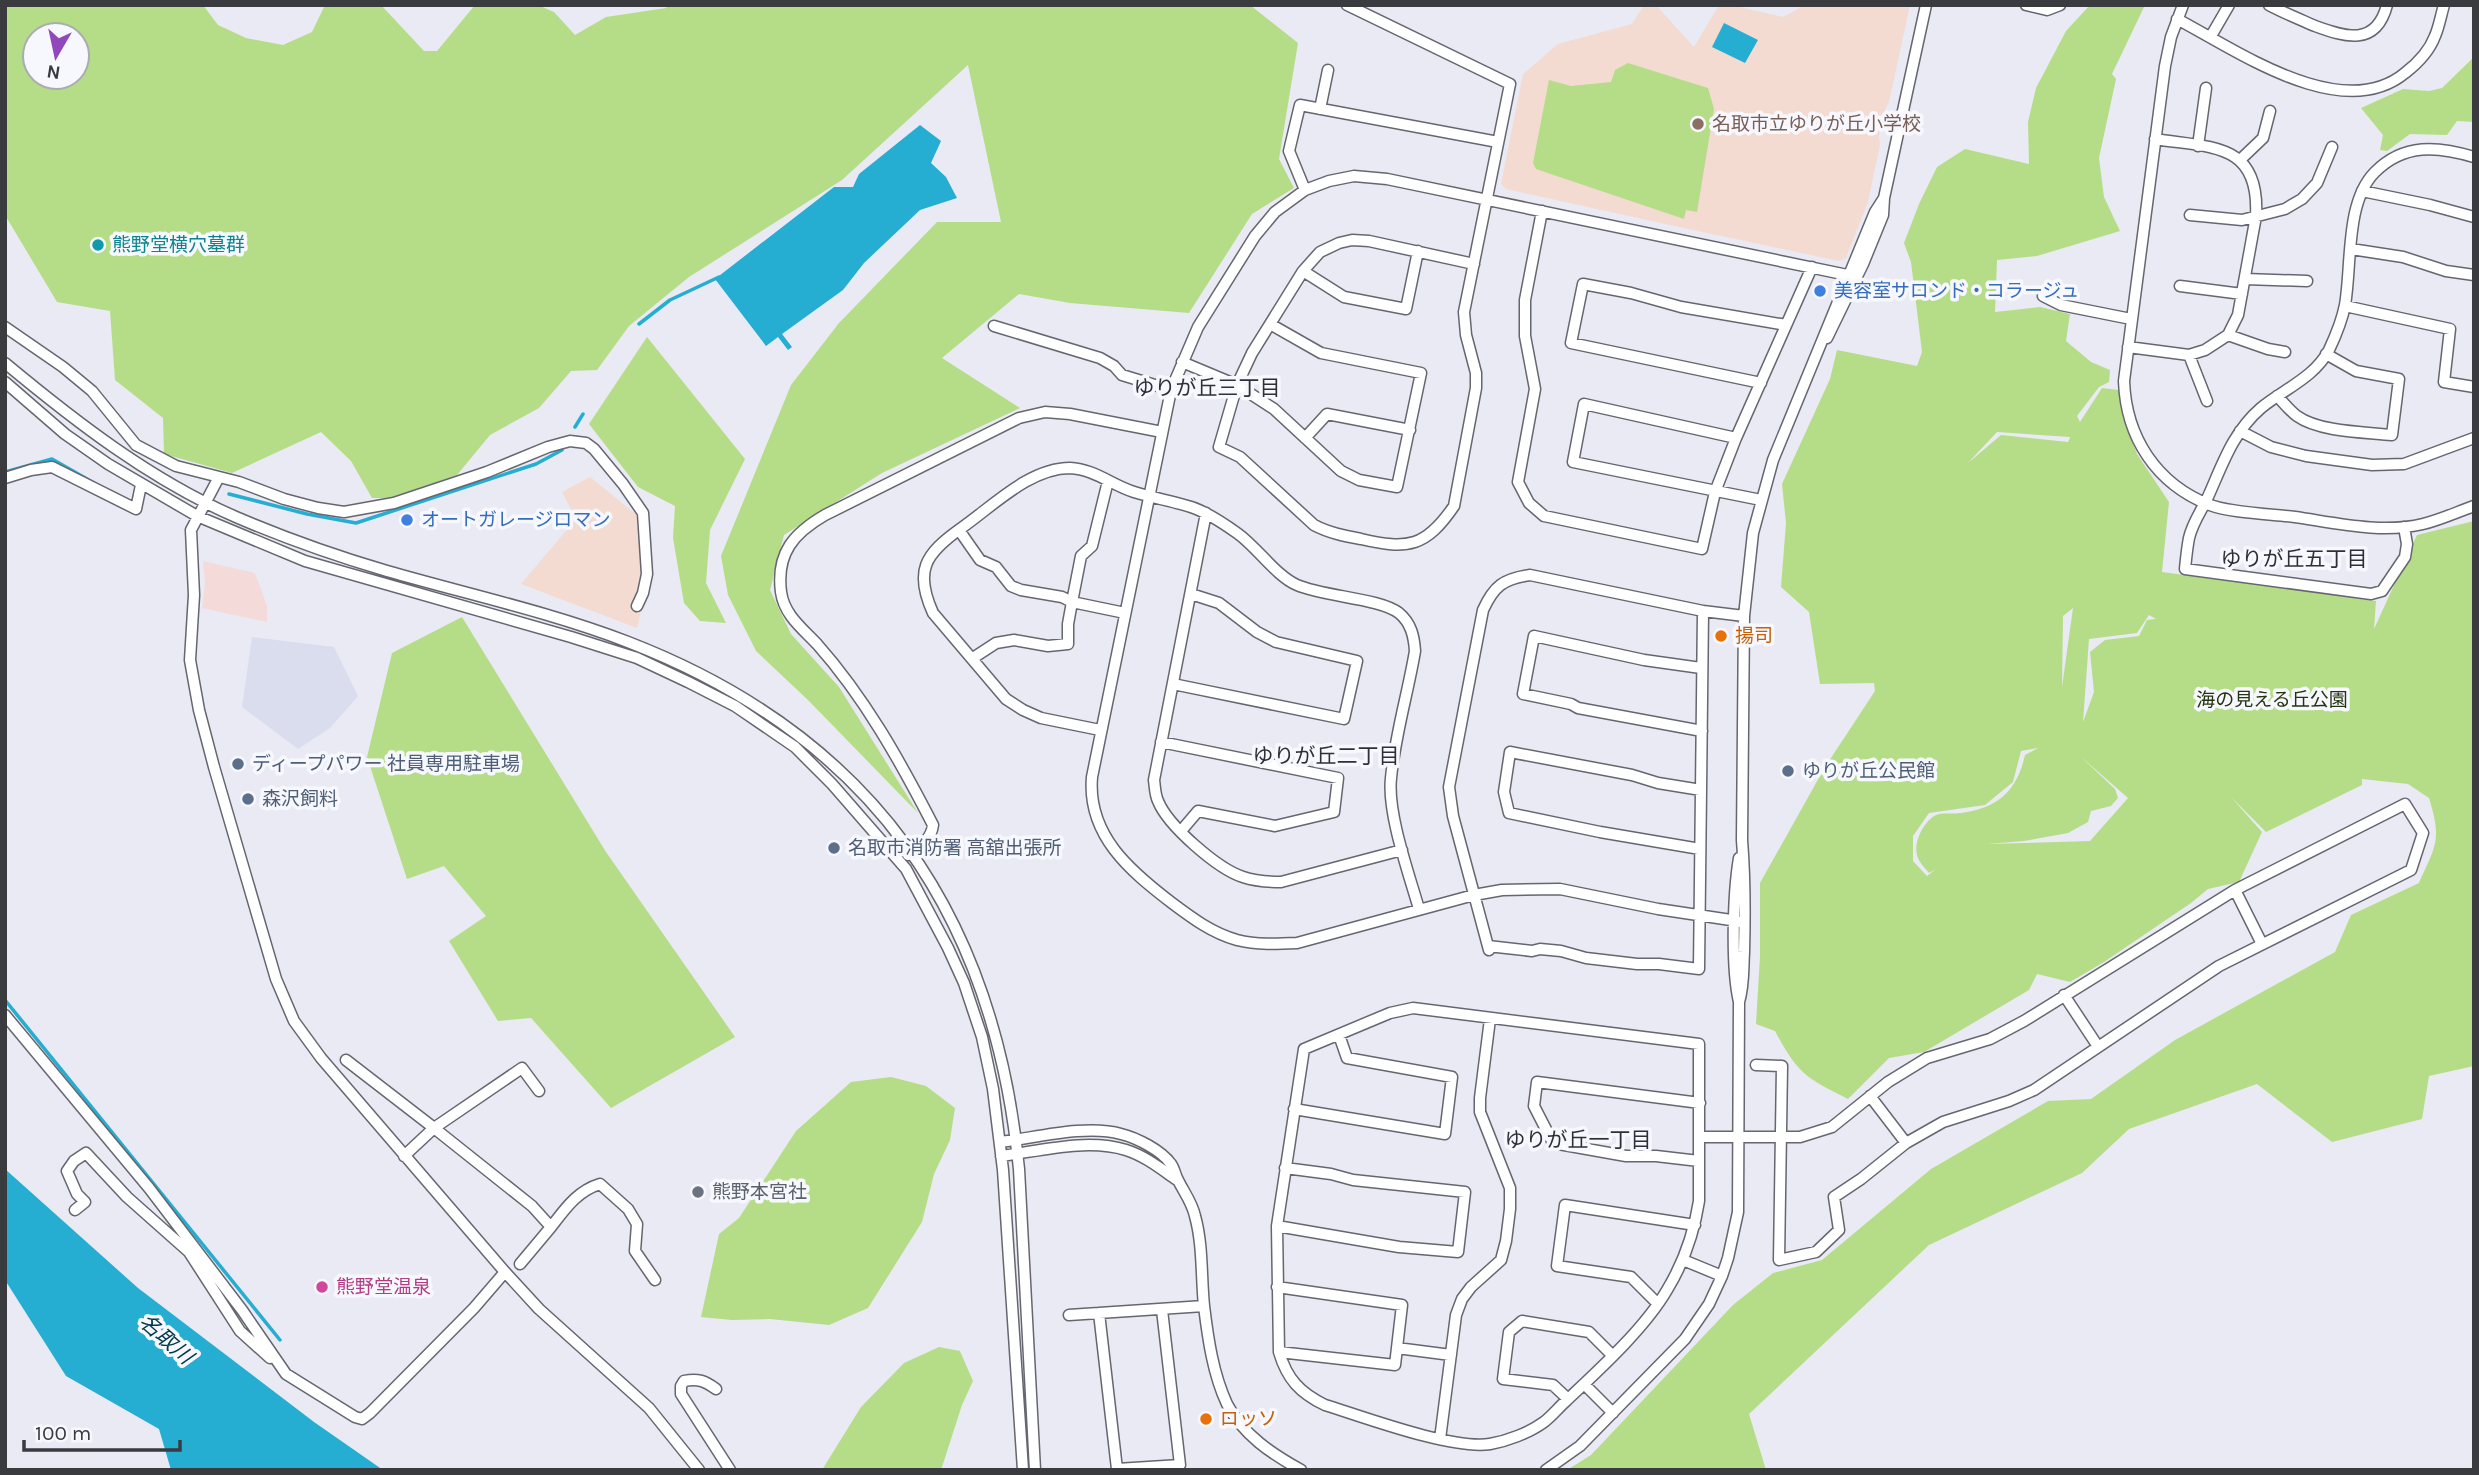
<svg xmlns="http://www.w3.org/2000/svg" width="2479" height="1475" font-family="Karla,'Noto Sans JP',sans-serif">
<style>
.commercial{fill:#f5dada}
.built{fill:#daddee}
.education{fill:#f3dbd1}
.green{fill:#b5dd87;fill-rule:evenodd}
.water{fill:#25aed2}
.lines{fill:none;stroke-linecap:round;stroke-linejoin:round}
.stream{stroke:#25aed2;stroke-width:3.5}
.minor-casing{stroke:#65666f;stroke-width:13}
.minor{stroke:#fff;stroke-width:10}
.education-dot{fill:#8d6e63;stroke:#f7f8fe;stroke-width:2.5}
.culture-dot{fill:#0f9aa8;stroke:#f7f8fe;stroke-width:2.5}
.shop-dot{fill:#3f7fe0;stroke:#f7f8fe;stroke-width:2.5}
.food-dot{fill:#e8710a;stroke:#f7f8fe;stroke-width:2.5}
.service-dot{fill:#5c6f8a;stroke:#f7f8fe;stroke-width:2.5}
.worship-dot{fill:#6b7280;stroke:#f7f8fe;stroke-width:2.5}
.hotel-dot{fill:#d1479c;stroke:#f7f8fe;stroke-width:2.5}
.labels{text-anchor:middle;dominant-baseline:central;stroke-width:7;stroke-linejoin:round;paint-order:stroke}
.education-label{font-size:19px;fill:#785e54;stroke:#f7f8fe;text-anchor:start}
.culture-label{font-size:19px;fill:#0d838f;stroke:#f7f8fe;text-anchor:start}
.shop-label{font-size:19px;fill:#366cbe;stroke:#f7f8fe;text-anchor:start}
.food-label{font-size:19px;fill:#c56008;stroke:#f7f8fe;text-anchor:start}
.park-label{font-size:19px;fill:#243410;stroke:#f7f8fe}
.service-label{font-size:19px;fill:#4e5e75;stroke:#f7f8fe;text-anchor:start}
.worship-label{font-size:19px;fill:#5b616d;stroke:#f7f8fe;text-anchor:start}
.hotel-label{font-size:19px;fill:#b23c85;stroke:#f7f8fe;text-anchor:start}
.neighbourhood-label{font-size:21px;fill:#2f2f37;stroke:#f7f8fe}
.water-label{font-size:21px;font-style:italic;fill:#003948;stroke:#f7f8fe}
</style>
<rect width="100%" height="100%" fill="#e9eaf4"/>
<!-- commercial -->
<path class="commercial" d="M203 561 255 573 267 606V622L202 608 205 583Z"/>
<!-- built -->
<path class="built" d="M252 637 334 647 358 696 330 728 298 749 242 707Z"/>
<!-- education -->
<path class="education" d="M1644 5H1656L1694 47 1719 5H1731L1783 17 1805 5H1910L1889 102 1885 110 1879 137 1880 145 1868 202 1846 258 1839 261 1679 227 1506 189 1501 184 1523 74 1558 44 1632 24Z
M590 477 638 516 648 580 637 628 521 584 576 519 562 492Z"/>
<!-- green -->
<path class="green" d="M5 5H203L218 25 246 38 283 45 312 32 325 5H381L424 51H437L475 5H538L554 12 575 35 606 17 666 8 668 5H1250L1298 43 1279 159 1294 188 1252 214 1189 313 1070 303 1019 294 942 358 1020 408 882 473 784 535 770 590 791 634 839 687 918 813 808 700 756 651 728 595 721 556 791 385 839 323 937 222H1001L968 65 842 180 689 277 629 326 597 370 571 371 539 408 490 435 457 475 396 498H372L351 461 321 432 232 473 164 454 163 418 115 380 110 311 57 302 5 215ZM35 35H77V77H35Z
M2090 5H2145L2112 74 2116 79 2099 158 2104 197 2120 231 2037 256 1997 260 1995 312 2040 307 2070 314 2066 341 2091 362 2110 370 2109 382 2099 387 2077 416 2080 422 2102 388 2119 390 2124 419 2137 454 2169 502 2162 572 2376 601 2374 629 2417 535 2474 521V1066L2429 1076 2422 1119 2332 1142 2257 1084 2129 1129 2082 1173 1929 1245 1749 1414 1766 1470H1567L1591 1455 1733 1305 1773 1273 1822 1260 1931 1169 2048 1101 2091 1099 2175 1040 2335 952 2351 915 2419 883C2436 845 2442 840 2429 798L2408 784 2362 779V785L2266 832 2231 797 2262 832 2239 882 2208 889 2191 903 2104 962 2070 982 2037 974 2029 990 1924 1052 1889 1058 1848 1099C1806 1078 1798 1074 1775 1031L1756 1024 1760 957V883L1825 767 1875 691 1874 683 1820 684 1809 612 1781 587 1786 523 1782 484 1830 379 1837 350 1917 366 1922 352 1911 262 1904 243 1919 204 1937 167 1965 149 2029 164 2028 122 2036 88 2066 31ZM1997 432 2070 437V438L2068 442 2001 435 1968 463ZM2073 608 2062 687 2063 616ZM2149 615 2156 619 2147 620 2139 636 2105 640 2090 652 2094 692 2083 722 2089 639 2137 633ZM2038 748 2025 755C2017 791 1998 808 1961 813 1954 814 1946 813 1939 814 1926 817 1913 841 1917 855 1918 861 1925 868 1929 873L1936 869 1927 876 1913 861V836L1929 813 1985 805 2013 782 2021 751ZM2080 756 2128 798 2090 841 1988 844 2024 841 2068 833 2088 822 2091 811 2111 806 2118 798 2115 789Z
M2474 57V122L2457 121 2447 135 2410 134 2387 151 2380 150 2383 135 2361 108 2403 89 2429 91 2442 88Z
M1628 63 1708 88 1714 109 1697 212 1686 210 1684 219 1536 169 1533 163 1549 80 1571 86 1611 82 1615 70Z
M647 337 745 459 710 530 706 583 726 623 700 621 684 603 673 538 675 506 638 487 589 424Z
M462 617 606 852 735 1037 611 1108 531 1018 498 1021 449 941 486 916 444 866 407 879 367 757 392 653Z
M891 1077 926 1086 955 1108 950 1140 934 1174 922 1222 868 1308 829 1325 770 1319 732 1320 701 1317 719 1234 739 1218 796 1131 851 1082Z
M939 1347 960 1351 973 1381 962 1405 941 1470H822L861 1407 904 1363Z"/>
<!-- water -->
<path class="water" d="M1724 23 1758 40 1745 63 1712 47Z
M920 125 941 141 931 163 946 177 957 198 920 210 864 263 843 290 782 334 792 347 788 350 778 337 766 346 715 279 834 187H853L859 174Z
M5 1169 138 1288 314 1422 383 1470H171L159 1429 66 1376 5 1280Z"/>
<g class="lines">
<!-- stream -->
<path class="stream" d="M639 324 670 300 719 277
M575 427 583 414
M5 472 52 459 94 483
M229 494 307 514 356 523 536 464 562 450
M5 1000 280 1340"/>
<defs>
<path id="minor" d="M1347 5 1510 84 1464 312 1466 335 1476 373V388L1454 506C1426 547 1408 550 1361 539 1345 536 1329 533 1314 525L1240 457 1219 447 1237 385 1252 353 1303 271 1320 252 1339 243 1352 240 1369 241 1474 264
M2026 5 2047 10 2060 5
M2183 5 2171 37 2165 66 2124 381C2126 437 2156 484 2210 505 2231 513 2271 514 2295 517 2336 523 2382 534 2423 524 2440 520 2457 512 2474 506
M2269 5C2284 13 2299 19 2315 26 2345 37 2376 47 2387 5
M2177 19C2236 50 2342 125 2405 73 2418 63 2429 52 2435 36 2439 27 2441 15 2444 5
M2211 36 2229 5
M1320 109 1328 70
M2198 146 2206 88
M2241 159 2263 138 2270 111
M1305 190 1289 151 1300 105 1498 142
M2362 191 2430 205 2474 217
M1542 211 1525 300V336L1535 389 1518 482 1529 503 1544 516 1702 549 1715 492 1736 438 1812 267
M2190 215 2242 220 2285 209 2302 199 2317 183 2332 147
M2351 249 2403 257 2446 271 2474 275
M1303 271 1344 297 1406 309 1418 251
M2245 279 2307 281
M2180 286 2242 294
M2043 296 2061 305 2131 319
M2345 306 2450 329 2444 382 2474 387
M994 326 1100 358 1114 366 1122 375 1171 390
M5 327 63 367 92 391 136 445 176 466 239 482 284 499 318 508 344 512 394 503 487 472 548 447 570 441 586 443 594 449 623 484 643 513 647 574 643 593 637 606
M2228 335 2268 349 2285 352
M1827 338 1863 264 1883 215 1884 198 1926 5
M2128 347 2189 355 2205 350 2228 335 2238 315 2256 216C2260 142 2211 148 2155 139
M2189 355 2207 401
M1182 362 1237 385 1274 409 1341 471 1359 480 1397 487 1421 373 1321 353 1270 324
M5 363C76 422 151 480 236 517 285 538 336 556 387 571 467 594 550 612 628 642 871 736 994 912 1019 1169L1035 1470
M5 382 65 434 108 464 197 516 305 561 571 637 637 658 688 682 735 706 795 747 832 784 906 869 948 948 964 983 982 1037 993 1089 1003 1170 1023 1470
M1761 383 1571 343 1583 284 1631 293 1681 307 1786 325
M2277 396C2284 403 2290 411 2297 416 2319 432 2365 432 2392 435L2399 379 2356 371 2326 354
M2240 431 2271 447 2306 456 2372 465 2404 464 2474 438
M1305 438 1327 414 1410 430
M1736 438 1584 404 1573 462 1761 500
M219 477 191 530 194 595 190 660 199 710 214 767 276 979 294 1021 321 1058 505 1272 539 1309 649 1408 699 1470
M5 478 31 470 52 467 136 509 141 485
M1206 513 1154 780C1155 787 1155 795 1158 801 1168 826 1218 869 1243 877 1255 881 1268 882 1281 882L1402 850
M2404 527 2407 544 2405 557 2382 591 2371 594 2185 569C2186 559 2187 548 2189 538 2192 524 2201 511 2207 499 2222 466 2232 433 2261 408 2284 389 2314 378 2329 350 2336 335 2342 321 2345 305 2352 265 2345 202 2375 172 2404 143 2438 146 2474 157
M959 530 980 560 996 567 1011 586 1021 590 1062 597 1072 602 1081 556 1092 546 1108 481
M973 658 996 643 1014 640 1048 646 1068 644V624L1072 602 1125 613
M1701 668 1644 660 1534 636 1523 694 1571 704 1578 708 1702 731
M1173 684 1344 719 1357 661 1276 642 1257 632 1219 603 1191 594
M1100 730 1041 718 1023 710 1006 699 933 613C914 571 925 554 960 529 992 507 1029 468 1070 468 1094 469 1112 485 1134 492 1153 498 1173 501 1191 507 1207 512 1223 523 1237 533 1257 547 1276 576 1297 585 1325 597 1379 598 1399 613 1411 623 1414 636 1415 651 1408 693 1395 735 1391 778 1387 813 1409 874 1419 909
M1161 742 1338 778 1334 812 1275 826 1198 811 1181 831
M1700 849 1600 832 1509 813 1504 792 1510 752 1632 775 1658 783 1701 790
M908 855C920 846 931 840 933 825 900 761 865 698 817 644 803 629 784 615 781 592 776 553 794 533 825 515L1019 418 1045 412 1070 414 1162 432
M2235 890 2262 944
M1744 922 1658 909 1560 889 1502 890 1474 895 1297 943C1277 944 1257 945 1237 940 1212 933 1192 918 1172 903 1130 871 1087 835 1092 777L1171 390 1198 327 1255 236 1275 212 1305 190 1329 181 1354 176 1387 179 1857 277
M1488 946 1532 951 1540 949 1561 951 1586 958 1637 964H1659L1699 969 1703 611
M1489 950 1453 816 1449 787 1483 610C1494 586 1503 579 1530 575L1703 611 1744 616
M2064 995 2097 1045
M1739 1002C1744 986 1743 969 1744 952 1745 915 1745 877 1742 840L1744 616 1753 533 1773 460 1875 212 1884 198
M1413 1008 1699 1044V1201C1694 1233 1684 1262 1667 1290 1645 1328 1599 1370 1567 1400 1559 1407 1552 1416 1544 1422 1529 1433 1507 1441 1490 1444 1452 1450 1364 1417 1325 1405 1300 1393 1287 1379 1279 1352L1277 1226 1304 1049 1390 1013Z
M5 1015 149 1188 242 1310 286 1374 355 1417 362 1419 370 1413 474 1308 505 1272
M346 1060 434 1128 404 1156
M1870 1096 1906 1143
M1294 1109 1445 1134 1452 1077 1347 1058 1339 1035
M1700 1137H1800L1832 1127 1888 1082 1927 1058 1990 1039 2024 1021 2235 890 2405 804 2423 833 2411 870 2219 966 2034 1090 2009 1101 1943 1122 1906 1143 1861 1179 1834 1197 1839 1230 1816 1252 1779 1260 1782 1066 1756 1065
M1000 1142C1035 1138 1086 1124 1121 1134 1137 1138 1161 1150 1171 1164 1174 1168 1175 1174 1177 1178 1183 1191 1192 1202 1195 1216 1203 1245 1201 1276 1204 1306 1208 1339 1213 1374 1227 1404 1243 1435 1272 1454 1301 1470
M1001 1156C1040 1151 1087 1138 1126 1150 1145 1156 1161 1169 1177 1180
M1699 1161 1656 1156H1626L1553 1143 1534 1106 1537 1082 1700 1103
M75 1210 85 1202 77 1194 67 1171 74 1161 86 1153 127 1197 189 1252 240 1331 270 1358
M1277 1226 1399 1247 1458 1252 1465 1192 1353 1180 1331 1174 1285 1168
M551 1227C565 1209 577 1191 600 1184L628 1209 637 1224 635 1251 655 1280
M1683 1260 1722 1276
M520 1264 551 1227 532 1206 434 1128 522 1068 539 1091
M1277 1287 1402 1305 1395 1365 1279 1352
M1658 1304 1631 1277 1557 1266 1565 1205 1695 1225
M1162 1310 1180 1465 1117 1469 1099 1313 1204 1306
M1069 1315 1099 1313
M1397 1348 1451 1355
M1584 1384 1613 1413
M716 1389C705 1381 698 1378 684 1381L681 1386V1394L730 1470
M1568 1399 1553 1385 1503 1379 1509 1332 1522 1321 1589 1332 1612 1355
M1440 1439 1456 1315 1462 1299 1471 1287 1501 1260 1506 1241 1510 1209V1188L1480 1112V1098L1490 1019
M1546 1470 1580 1446 1685 1339 1709 1304 1722 1276 1728 1258 1738 1212 1739 1002C1731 967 1733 894 1739 858"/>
</defs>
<!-- minor casing -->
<use href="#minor" class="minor-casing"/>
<!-- minor -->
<use href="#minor" class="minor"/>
</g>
<!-- markers -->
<circle class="education-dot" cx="1698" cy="124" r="7"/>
<circle class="culture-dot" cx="98" cy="245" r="7"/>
<g class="shop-dot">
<circle cx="1820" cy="291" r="7"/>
<circle cx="407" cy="520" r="7"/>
</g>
<g class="food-dot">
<circle cx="1721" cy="636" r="7"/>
<circle cx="1206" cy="1419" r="7"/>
</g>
<g class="service-dot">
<circle cx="238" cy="764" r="7"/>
<circle cx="1788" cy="771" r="7"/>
<circle cx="248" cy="799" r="7"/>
<circle cx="834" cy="848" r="7"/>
</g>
<circle class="worship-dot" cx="698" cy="1192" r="7"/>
<circle class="hotel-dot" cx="322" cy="1287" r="7"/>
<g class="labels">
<!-- education labels -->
<g class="education-label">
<text x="1712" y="124">名取市立ゆりが丘小学校</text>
</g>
<!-- culture labels -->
<g class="culture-label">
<text x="112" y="245">熊野堂横穴墓群</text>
</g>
<!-- shop labels -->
<g class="shop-label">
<text x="1834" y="291">美容室サロンド・コラージュ</text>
<text x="421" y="520">オートガレージロマン</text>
</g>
<!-- food labels -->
<g class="food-label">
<text x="1735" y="636">揚司</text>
<text x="1220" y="1419">ロッソ</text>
</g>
<!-- park labels -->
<g class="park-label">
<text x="2272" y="700">海の見える丘公園</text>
</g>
<!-- service labels -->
<g class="service-label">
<text x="252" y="764">ディープパワー 社員専用駐車場</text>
<text x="1802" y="771">ゆりが丘公民館</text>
<text x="262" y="799">森沢飼料</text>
<text x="848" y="848">名取市消防署 高舘出張所</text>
</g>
<!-- worship labels -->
<g class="worship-label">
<text x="712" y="1192">熊野本宮社</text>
</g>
<!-- hotel labels -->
<g class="hotel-label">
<text x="336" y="1287">熊野堂温泉</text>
</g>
<!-- neighbourhood labels -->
<g class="neighbourhood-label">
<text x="1207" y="388">ゆりが丘三丁目</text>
<text x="2294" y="559">ゆりが丘五丁目</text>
<text x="1326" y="756">ゆりが丘二丁目</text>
<text x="1578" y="1140">ゆりが丘一丁目</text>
</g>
<!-- water labels -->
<g class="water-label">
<text transform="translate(166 1339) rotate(41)">名取川</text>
</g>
</g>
<!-- border -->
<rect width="2479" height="1475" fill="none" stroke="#3a3b3f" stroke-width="14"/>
<!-- north arrow -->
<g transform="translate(56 56) rotate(189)"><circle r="33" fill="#f7f8fe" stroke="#abacb2" stroke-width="2"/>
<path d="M0-5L12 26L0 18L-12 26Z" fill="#9148ba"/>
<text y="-10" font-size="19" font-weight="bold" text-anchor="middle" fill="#3a3b3f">N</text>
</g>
<!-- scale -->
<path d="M24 1440v10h156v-10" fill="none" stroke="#3a3b3f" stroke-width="3.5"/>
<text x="35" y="1440" font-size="21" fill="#3a3b3f" stroke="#f7f8fe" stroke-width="5" paint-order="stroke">100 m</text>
</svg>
